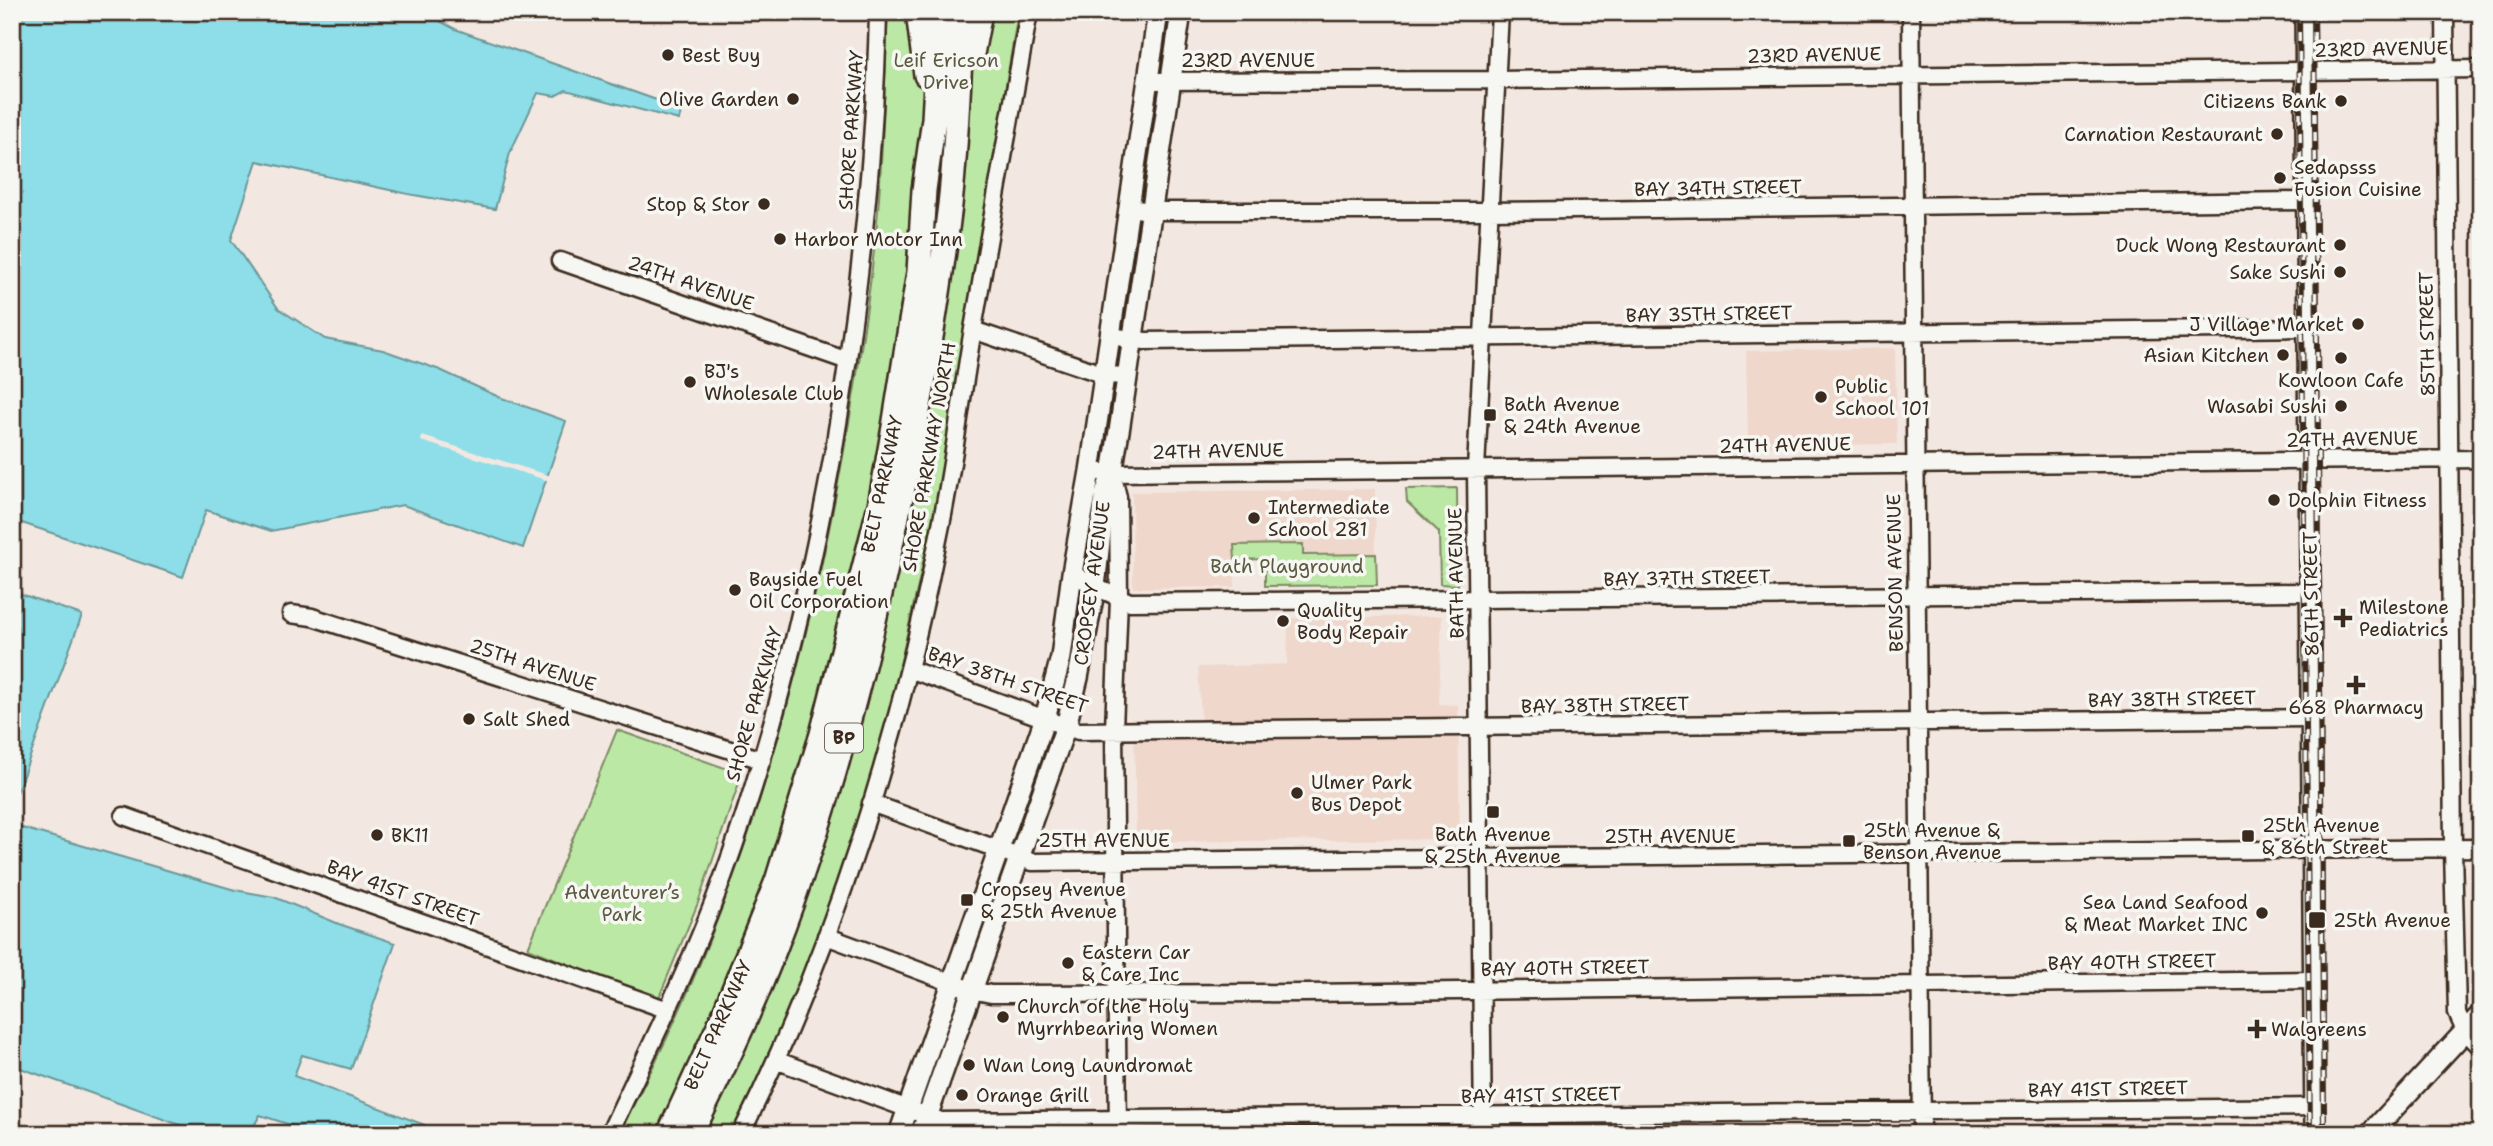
<svg xmlns="http://www.w3.org/2000/svg" width="2493" height="1146" font-family="'Shantell Sans',sans-serif">
<style>
.built{fill:#efd7cc}
.green{fill:#bce8a6;stroke:#7c8962;stroke-width:2}
.water{fill:#8ddee8;stroke:#6c9697;stroke-width:2}
.pier{fill:#f3e8e1}
.lines{fill:none;stroke-linecap:round;stroke-linejoin:round}
.minor-casing{stroke:#3b2a1e;stroke-width:21}
.major-casing{stroke:#3b2a1e;stroke-width:24}
.highway-casing{stroke:#3b2a1e;stroke-width:28}
.minor{stroke:#f6f6f2;stroke-width:16}
.major{stroke:#f6f6f2;stroke-width:19}
.highway{stroke:#f6f6f2;stroke-width:23}
.rail-casing{stroke:#3b2a1e;stroke-width:6}
.rail{stroke:#f6f6f2;stroke-width:3.5;stroke-dasharray:10;stroke-linecap:butt}
.poi-dot{fill:#3b2a1e;stroke:#f6f6f2;stroke-width:2.5}
.labels{text-anchor:middle;dominant-baseline:central;stroke-width:7;stroke-linejoin:round;paint-order:stroke}
.shield{fill:#f6f6f2;stroke:#73675e;stroke-width:2}
.shield-label{font-size:18px;font-weight:bold;fill:#3b2a1e}
.street-label{font-size:19px;fill:#3b2a1e;stroke:#f6f6f2}
.poi-label{font-size:19px;fill:#3b2a1e;stroke:#f6f6f2;text-anchor:start}
.park-label{font-size:19px;fill:#5b5a40;stroke:#f6f6f2}
</style>
<rect width="100%" height="100%" fill="#f3e8e1"/>
<filter id="ink" filterUnits="userSpaceOnUse"><feTurbulence type="fractalNoise" baseFrequency=".0143" numOctaves="2"/><feDisplacementMap in="SourceGraphic" scale="14" xChannelSelector="R" yChannelSelector="G"/><feConvolveMatrix kernelMatrix="1 2 1 2 8 2 1 2 1" color-interpolation-filters="sRGB"/></filter>
<g filter="url(#ink)">
<!-- built -->
<path class="built" d="M1895 348 1897 444 1748 446 1746 351Z
M1375 489 1376 554 1303 555 1302 544 1235 545V587L1133 588 1132 492Z
M1442 616 1439 704 1458 705 1460 839 1136 842 1134 722H1201L1198 667 1287 664 1288 618Z"/>
<!-- green -->
<path class="green" d="M888 12H1018L938 497 891 705 856 829 818 937 795 996 732 1134H627L621 1128C736 920 805 673 846 440 860 360 873 279 879 198 883 136 885 74 888 12Z
M1457 488 1458 585 1440 584 1439 532 1407 502 1406 489Z
M1303 544V555L1376 554 1377 585 1265 586V559L1235 560 1234 545Z
M617 730 742 774 698 903 658 1000 528 948Z"/>
<!-- water -->
<path class="water" d="M12 12H423L455 29 682 109 679 120 566 90 555 96 538 93 510 153 495 209 408 194 257 161 231 240 278 308 325 339 383 350 440 370 499 397 566 421 523 548 403 505 271 531 206 510 183 577 16 521 12 530Z
M12 591 82 615 17 792 12 790Z
M12 825 235 890 274 897 339 924 395 943 351 1069 302 1055 294 1076 425 1125 422 1134H318L260 1115 254 1126 267 1134H205L12 1065Z"/>
<!-- pier -->
<path class="pier" d="M422 436 551 476 549 481 421 441Z"/>
<g class="lines">
<defs>
<path id="minor" d="M1911 12 1922 1134
M2445 12 2453 849 2457 1013 2465 1031 2481 1047
M1148 81 1496 80 2481 69
M1130 208 1150 211H1488L2306 201
M560 261 848 361
M973 330 1105 375 1127 376
M1110 336 1145 341 2308 328
M1090 471 1112 473 2481 459
M1112 473 1118 497 1119 598 1114 729 1118 1134
M1072 573 1095 587 1130 602 2310 592
M291 614 312 617 762 760
M909 669 1078 731 2312 718
M871 803 1032 862 2481 848
M124 816 668 1010
M826 936 971 990 991 994 1306 993 2315 980
M778 1061 941 1121 2315 1107
M609 1134C649 1049 691 965 723 877 773 740 807 598 833 454 858 307 875 161 878 12
M741 1134C835 944 901 732 941 525 954 460 962 394 973 329 991 223 1010 118 1029 12
M1483 1134 1476 469 1500 12"/>
<path id="major" d="M2305 12 2315 1134
M899 1134 1045 718 1061 657 1072 573 1090 471 1158 12
M921 1134 1066 726 1078 678 1095 587 1105 495 1112 473 1120 425 1181 12
M2370 1134 2481 1014"/>
<path id="highway" d="M918 12 926 75
M972 54 980 12
M669 1134 723 1017 777 881 822 734 860 584 880 505 894 427 919 272 924 190 934 119 940 12
M691 1134C721 1073 751 1011 775 948 822 826 857 700 885 572 912 451 935 329 950 205 957 141 959 76 962 12"/>
</defs>
<!-- minor casing -->
<use href="#minor" class="minor-casing"/>
<!-- major casing -->
<use href="#major" class="major-casing"/>
<!-- highway casing -->
<use href="#highway" class="highway-casing"/>
<!-- minor -->
<use href="#minor" class="minor"/>
<!-- major -->
<use href="#major" class="major"/>
<!-- highway -->
<use href="#highway" class="highway"/>
<defs>
<path id="rail" d="M2299 12 2310 1134
M2314 12 2324 1134"/>
</defs>
<!-- rail casing -->
<use href="#rail" class="rail-casing"/>
<!-- rail -->
<use href="#rail" class="rail"/>
</g>
</g>
<!-- markers -->
<g class="poi-dot">
<circle cx="668" cy="55" r="7"/>
<circle cx="793" cy="99" r="7"/>
<circle cx="2341" cy="101" r="7"/>
<circle cx="2277" cy="134" r="7"/>
<circle cx="2280" cy="178" r="7"/>
<circle cx="764" cy="204" r="7"/>
<circle cx="780" cy="239" r="7"/>
<circle cx="2340" cy="245" r="7"/>
<circle cx="2340" cy="272" r="7"/>
<circle cx="2358" cy="324" r="7"/>
<circle cx="2283" cy="355" r="7"/>
<circle cx="2341" cy="358" r="7"/>
<circle cx="690" cy="382" r="7"/>
<circle cx="1821" cy="397" r="7"/>
<circle cx="2341" cy="406" r="7"/>
<rect x="1483" y="408" width="14" height="14" rx="3.5"/>
<circle cx="2274" cy="500" r="7"/>
<circle cx="1254" cy="518" r="7"/>
<circle cx="735" cy="590" r="7"/>
<path d="M2339.5 607.5h7v7h7v7h-7v7h-7v-7h-7v-7h7z"/>
<circle cx="1283" cy="621" r="7"/>
<path d="M2352.5 674.5h7v7h7v7h-7v7h-7v-7h-7v-7h7z"/>
<circle cx="469" cy="719" r="7"/>
<circle cx="1297" cy="793" r="7"/>
<rect x="1486" y="805" width="14" height="14" rx="3.5"/>
<circle cx="377" cy="835" r="7"/>
<rect x="2241" y="829" width="14" height="14" rx="3.5"/>
<rect x="1842" y="834" width="14" height="14" rx="3.5"/>
<rect x="960" y="893" width="14" height="14" rx="3.5"/>
<circle cx="2262" cy="913" r="7"/>
<rect x="2308" y="911" width="18" height="18" rx="3.5"/>
<circle cx="1068" cy="963" r="7"/>
<circle cx="1003" cy="1017" r="7"/>
<path d="M2253.5 1018.5h7v7h7v7h-7v7h-7v-7h-7v-7h7z"/>
<circle cx="969" cy="1065" r="7"/>
<circle cx="962" cy="1095" r="7"/>
</g>
<g class="labels">
<!-- shield labels -->
<rect class="shield" x="825" y="723.5" width="38" height="29" rx="5"/>
<g class="shield-label">
<text x="844" y="738">BP</text>
</g>
<!-- street labels -->
<g class="street-label">
<text transform="translate(2381 49) rotate(-1)">23RD AVENUE</text>
<text transform="translate(1814 55) rotate(-1)">23RD AVENUE</text>
<text x="1248" y="60">23RD AVENUE</text>
<text transform="translate(851 130) rotate(-86)">SHORE PARKWAY</text>
<text transform="translate(1718 188) rotate(-1)">BAY 34TH STREET</text>
<text transform="translate(691 283) rotate(19)">24TH AVENUE</text>
<text transform="translate(1709 314) rotate(-1)">BAY 35TH STREET</text>
<text transform="translate(2427 334) rotate(-91)">85TH STREET</text>
<text transform="translate(2352 439) rotate(-1)">24TH AVENUE</text>
<text transform="translate(1785 445) rotate(-1)">24TH AVENUE</text>
<text transform="translate(1218 451) rotate(-1)">24TH AVENUE</text>
<text transform="translate(929 457) rotate(-80)">SHORE PARKWAY NORTH</text>
<text transform="translate(882 484) rotate(-78)">BELT PARKWAY</text>
<text transform="translate(1456 573) rotate(-91)">BATH AVENUE</text>
<text transform="translate(1895 573) rotate(-91)">BENSON AVENUE</text>
<text transform="translate(1687 578) rotate(-1)">BAY 37TH STREET</text>
<text transform="translate(1092 583) rotate(-82)">CROPSEY AVENUE</text>
<text transform="translate(2311 594) rotate(-91)">86TH STREET</text>
<text transform="translate(533 665) rotate(18)">25TH AVENUE</text>
<text transform="translate(1008 680) rotate(19)">BAY 38TH STREET</text>
<text transform="translate(2172 699) rotate(-1)">BAY 38TH STREET</text>
<text transform="translate(754 704) rotate(-74)">SHORE PARKWAY</text>
<text transform="translate(1605 705) rotate(-1)">BAY 38TH STREET</text>
<text x="1670" y="836">25TH AVENUE</text>
<text x="1104" y="840">25TH AVENUE</text>
<text transform="translate(403 893) rotate(20)">BAY 41ST STREET</text>
<text transform="translate(2132 962) rotate(-1)">BAY 40TH STREET</text>
<text transform="translate(1565 968) rotate(-1)">BAY 40TH STREET</text>
<text transform="translate(718 1025) rotate(-66)">BELT PARKWAY</text>
<text transform="translate(2108 1089) rotate(-1)">BAY 41ST STREET</text>
<text transform="translate(1541 1095) rotate(-1)">BAY 41ST STREET</text>
</g>
<!-- poi labels -->
<g class="poi-label">
<text x="682" y="55">Best Buy</text>
<text x="779" y="99" text-anchor="end">Olive Garden</text>
<text x="2327" y="101" text-anchor="end">Citizens Bank</text>
<text x="2263" y="134" text-anchor="end">Carnation Restaurant</text>
<text x="2294" y="167">Sedapsss<tspan x="2294" dy="22">Fusion Cuisine</tspan></text>
<text x="750" y="204" text-anchor="end">Stop &amp; Stor</text>
<text x="794" y="239">Harbor Motor Inn</text>
<text x="2326" y="245" text-anchor="end">Duck Wong Restaurant</text>
<text x="2326" y="272" text-anchor="end">Sake Sushi</text>
<text x="2344" y="324" text-anchor="end">J Village Market</text>
<text x="2269" y="355" text-anchor="end">Asian Kitchen</text>
<text x="704" y="371">BJ's<tspan x="704" dy="22">Wholesale Club</tspan></text>
<text x="2341" y="380" text-anchor="middle">Kowloon Cafe</text>
<text x="1835" y="386">Public<tspan x="1835" dy="22">School 101</tspan></text>
<text x="1504" y="404">Bath Avenue<tspan x="1504" dy="22">&amp; 24th Avenue</tspan></text>
<text x="2327" y="406" text-anchor="end">Wasabi Sushi</text>
<text x="2288" y="500">Dolphin Fitness</text>
<text x="1268" y="507">Intermediate<tspan x="1268" dy="22">School 281</tspan></text>
<text x="749" y="579">Bayside Fuel<tspan x="749" dy="22">Oil Corporation</tspan></text>
<text x="2359" y="607">Milestone<tspan x="2359" dy="22">Pediatrics</tspan></text>
<text x="1297" y="610">Quality<tspan x="1297" dy="22">Body Repair</tspan></text>
<text x="2356" y="707" text-anchor="middle">668 Pharmacy</text>
<text x="483" y="719">Salt Shed</text>
<text x="1311" y="782">Ulmer Park<tspan x="1311" dy="22">Bus Depot</tspan></text>
<text x="2262" y="825">25th Avenue<tspan x="2262" dy="22">&amp; 86th Street</tspan></text>
<text x="1863" y="830">25th Avenue &amp;<tspan x="1863" dy="22">Benson Avenue</tspan></text>
<text x="1493" y="834" text-anchor="middle">Bath Avenue<tspan x="1493" dy="22">&amp; 25th Avenue</tspan></text>
<text x="391" y="835">BK11</text>
<text x="981" y="889">Cropsey Avenue<tspan x="981" dy="22">&amp; 25th Avenue</tspan></text>
<text x="2248" y="902" text-anchor="end">Sea Land Seafood<tspan x="2248" dy="22">&amp; Meat Market INC</tspan></text>
<text x="2333" y="920">25th Avenue</text>
<text x="1082" y="952">Eastern Car<tspan x="1082" dy="22">&amp; Care Inc</tspan></text>
<text x="1017" y="1006">Church of the Holy<tspan x="1017" dy="22">Myrrhbearing Women</tspan></text>
<text x="2271" y="1029">Walgreens</text>
<text x="983" y="1065">Wan Long Laundromat</text>
<text x="976" y="1095">Orange Grill</text>
</g>
<!-- park labels -->
<g class="park-label">
<text x="946" y="60">Leif Ericson<tspan x="946" dy="22">Drive</tspan></text>
<text x="1287" y="566">Bath Playground</text>
<text x="622" y="892">Adventurer’s<tspan x="622" dy="22">Park</tspan></text>
</g>
</g>
<!-- margin -->
<rect width="2493" height="1146" fill="none" stroke="#f6f6f2" stroke-width="42"/>
<rect x="21" y="21" width="2451" height="1104" fill="none" stroke="#3b2a1e" stroke-width="2.5" filter="url(#ink)"/>
</svg>
